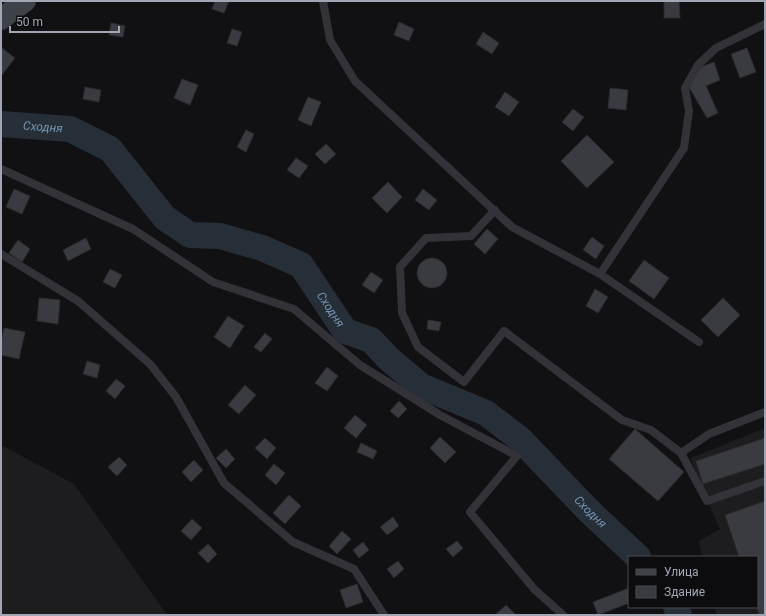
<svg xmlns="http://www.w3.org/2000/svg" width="766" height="616" font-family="Roboto,sans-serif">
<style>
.built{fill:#1d1d20}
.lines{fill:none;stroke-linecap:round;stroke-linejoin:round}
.river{stroke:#262f37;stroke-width:26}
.building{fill:#3a3b41;stroke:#2b2b2f}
.lane{stroke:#323238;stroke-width:8}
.secondary{stroke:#3f4148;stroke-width:22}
.labels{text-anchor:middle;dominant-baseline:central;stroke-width:3;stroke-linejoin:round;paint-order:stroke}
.water-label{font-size:12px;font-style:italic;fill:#7494b3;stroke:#0c0c0e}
</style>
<rect width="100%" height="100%" fill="#111113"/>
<!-- built -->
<path class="built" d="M765 428V615H717L714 607H757V557H702L699 541 720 529 700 485 691 458Z
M1 445 74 484 167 615H1Z"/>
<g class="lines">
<!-- river -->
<g class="river">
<path id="s1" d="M1 124 70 129 110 149 165 218 190 235 220 236 262 248 301 265 345 331 371 340 389 359 421 386 486 413 520 439 589 511 638 557"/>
<path d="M676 607 679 615"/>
</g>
</g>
<!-- building -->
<path class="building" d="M215 1H229L224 13 212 9Z
M664 1H679L680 18H664Z
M399 22 414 29 409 41 394 35Z
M111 23 125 26 123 37 109 35Z
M232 29 242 32 237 46 227 43Z
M483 32 499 43 492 54 476 44Z
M1 47 15 58 1 76Z
M747 48 756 72 740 78 731 54Z
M714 62 720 80 706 86 718 113 707 118 689 87 701 67Z
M182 79 198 85 190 105 174 98Z
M85 87 101 90 99 102 83 99Z
M610 88 628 90 626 110 608 108Z
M505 92 519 102 509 116 495 107Z
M308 97 321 102 311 126 298 120Z
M573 109 584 117 573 131 562 122Z
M246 130 254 134 246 152 237 147Z
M587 135 614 162 587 188 561 161Z
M326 144 336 154 325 164 315 154Z
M296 158 308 166 299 178 287 170Z
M388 182 402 197 387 213 372 198Z
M14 189 30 196 22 214 6 207Z
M423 189 437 200 429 210 415 200Z
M487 229 498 239 485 254 474 244Z
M592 237 604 246 596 259 583 250Z
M86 238 91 249 68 261 63 250Z
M18 240 30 249 22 262 9 253Z
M417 273a15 15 0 1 1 30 0a15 15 0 1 1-30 0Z
M644 260 669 278 654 299 629 281Z
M110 269 122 275 115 288 103 282Z
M371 272 383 280 374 293 362 285Z
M595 289 608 297 598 313 586 306Z
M39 298 60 300 58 324 37 321Z
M723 298 740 315 718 337 701 320Z
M228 316 244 326 230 348 214 337Z
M428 320 441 322 439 331 427 329Z
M4 328 25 332 19 359 1 355V342Z
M265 333 272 339 261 352 254 347Z
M87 361 100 365 97 378 83 374Z
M327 367 338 376 327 391 315 383Z
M116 379 125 386 115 399 106 391Z
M245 385 256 395 239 414 228 405Z
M399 401 407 409 398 418 390 411Z
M355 415 367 425 356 438 344 428Z
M635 429 684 472 658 501 609 459Z
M440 437 456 452 445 463 430 448Z
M265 438 276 448 267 459 255 448Z
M765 438V464L703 484 696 461Z
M361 443 377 451 373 459 357 452Z
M226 449 235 459 226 468 216 458Z
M119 457 127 465 117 476 108 467Z
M194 460 203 470 191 482 182 472Z
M274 464 285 473 276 485 265 475Z
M289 495 301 506 285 524 273 513Z
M765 501V615H759L757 607V557H739L725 515Z
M393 517 399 526 387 535 380 527Z
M192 519 202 528 191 540 181 531Z
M342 531 351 539 337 554 329 546Z
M457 541 463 548 453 557 446 549Z
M363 542 369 550 359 558 353 550Z
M208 544 217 554 208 563 198 553Z
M398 561 404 569 394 578 387 569Z
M357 584 363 602 346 608 340 590Z
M629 588V603L598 615 593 602Z
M506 605 516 615H495Z"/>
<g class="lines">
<!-- lane -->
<path class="lane" d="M323 1 330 40 355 81 512 227 600 274 699 342
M1 169 133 229 213 282 294 309 360 365 440 415 517 456 470 512 534 589 563 615
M495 210 471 236 426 238 400 267 402 313 418 347 464 382 504 331 622 420 651 430 681 453 709 434 765 412
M1 254 78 301 150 364 176 397 224 483 293 542 354 569 384 615
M600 274 684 148 689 111 685 88 698 65 716 48 765 24
M681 453 707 501 765 481"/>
<!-- secondary -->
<path class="secondary" d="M1 19 25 1"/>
</g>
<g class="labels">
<!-- water labels -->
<g class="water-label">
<text stroke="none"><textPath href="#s1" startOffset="42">Сходня</textPath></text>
<text stroke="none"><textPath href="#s1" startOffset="402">Сходня</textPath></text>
<text stroke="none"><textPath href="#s1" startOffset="738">Сходня</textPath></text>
</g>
</g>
<!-- border -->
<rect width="766" height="616" fill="none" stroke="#a1a6b5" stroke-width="4"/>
<!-- legend -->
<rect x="628" y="556" width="130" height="52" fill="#0c0c0e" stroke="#484a51"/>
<rect x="636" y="569" width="20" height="6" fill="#3f4148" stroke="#484a51"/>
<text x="664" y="576" font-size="12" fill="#a1a6b5">Улица</text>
<rect x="636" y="586" width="20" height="12" fill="#3a3b41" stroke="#484a51"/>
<text x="664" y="596" font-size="12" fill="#a1a6b5">Здание</text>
<!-- scale -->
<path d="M10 26v6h109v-6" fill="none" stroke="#a1a6b5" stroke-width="2"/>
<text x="16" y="26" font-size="12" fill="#a1a6b5" stroke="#0c0c0e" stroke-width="3" paint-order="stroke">50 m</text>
</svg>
